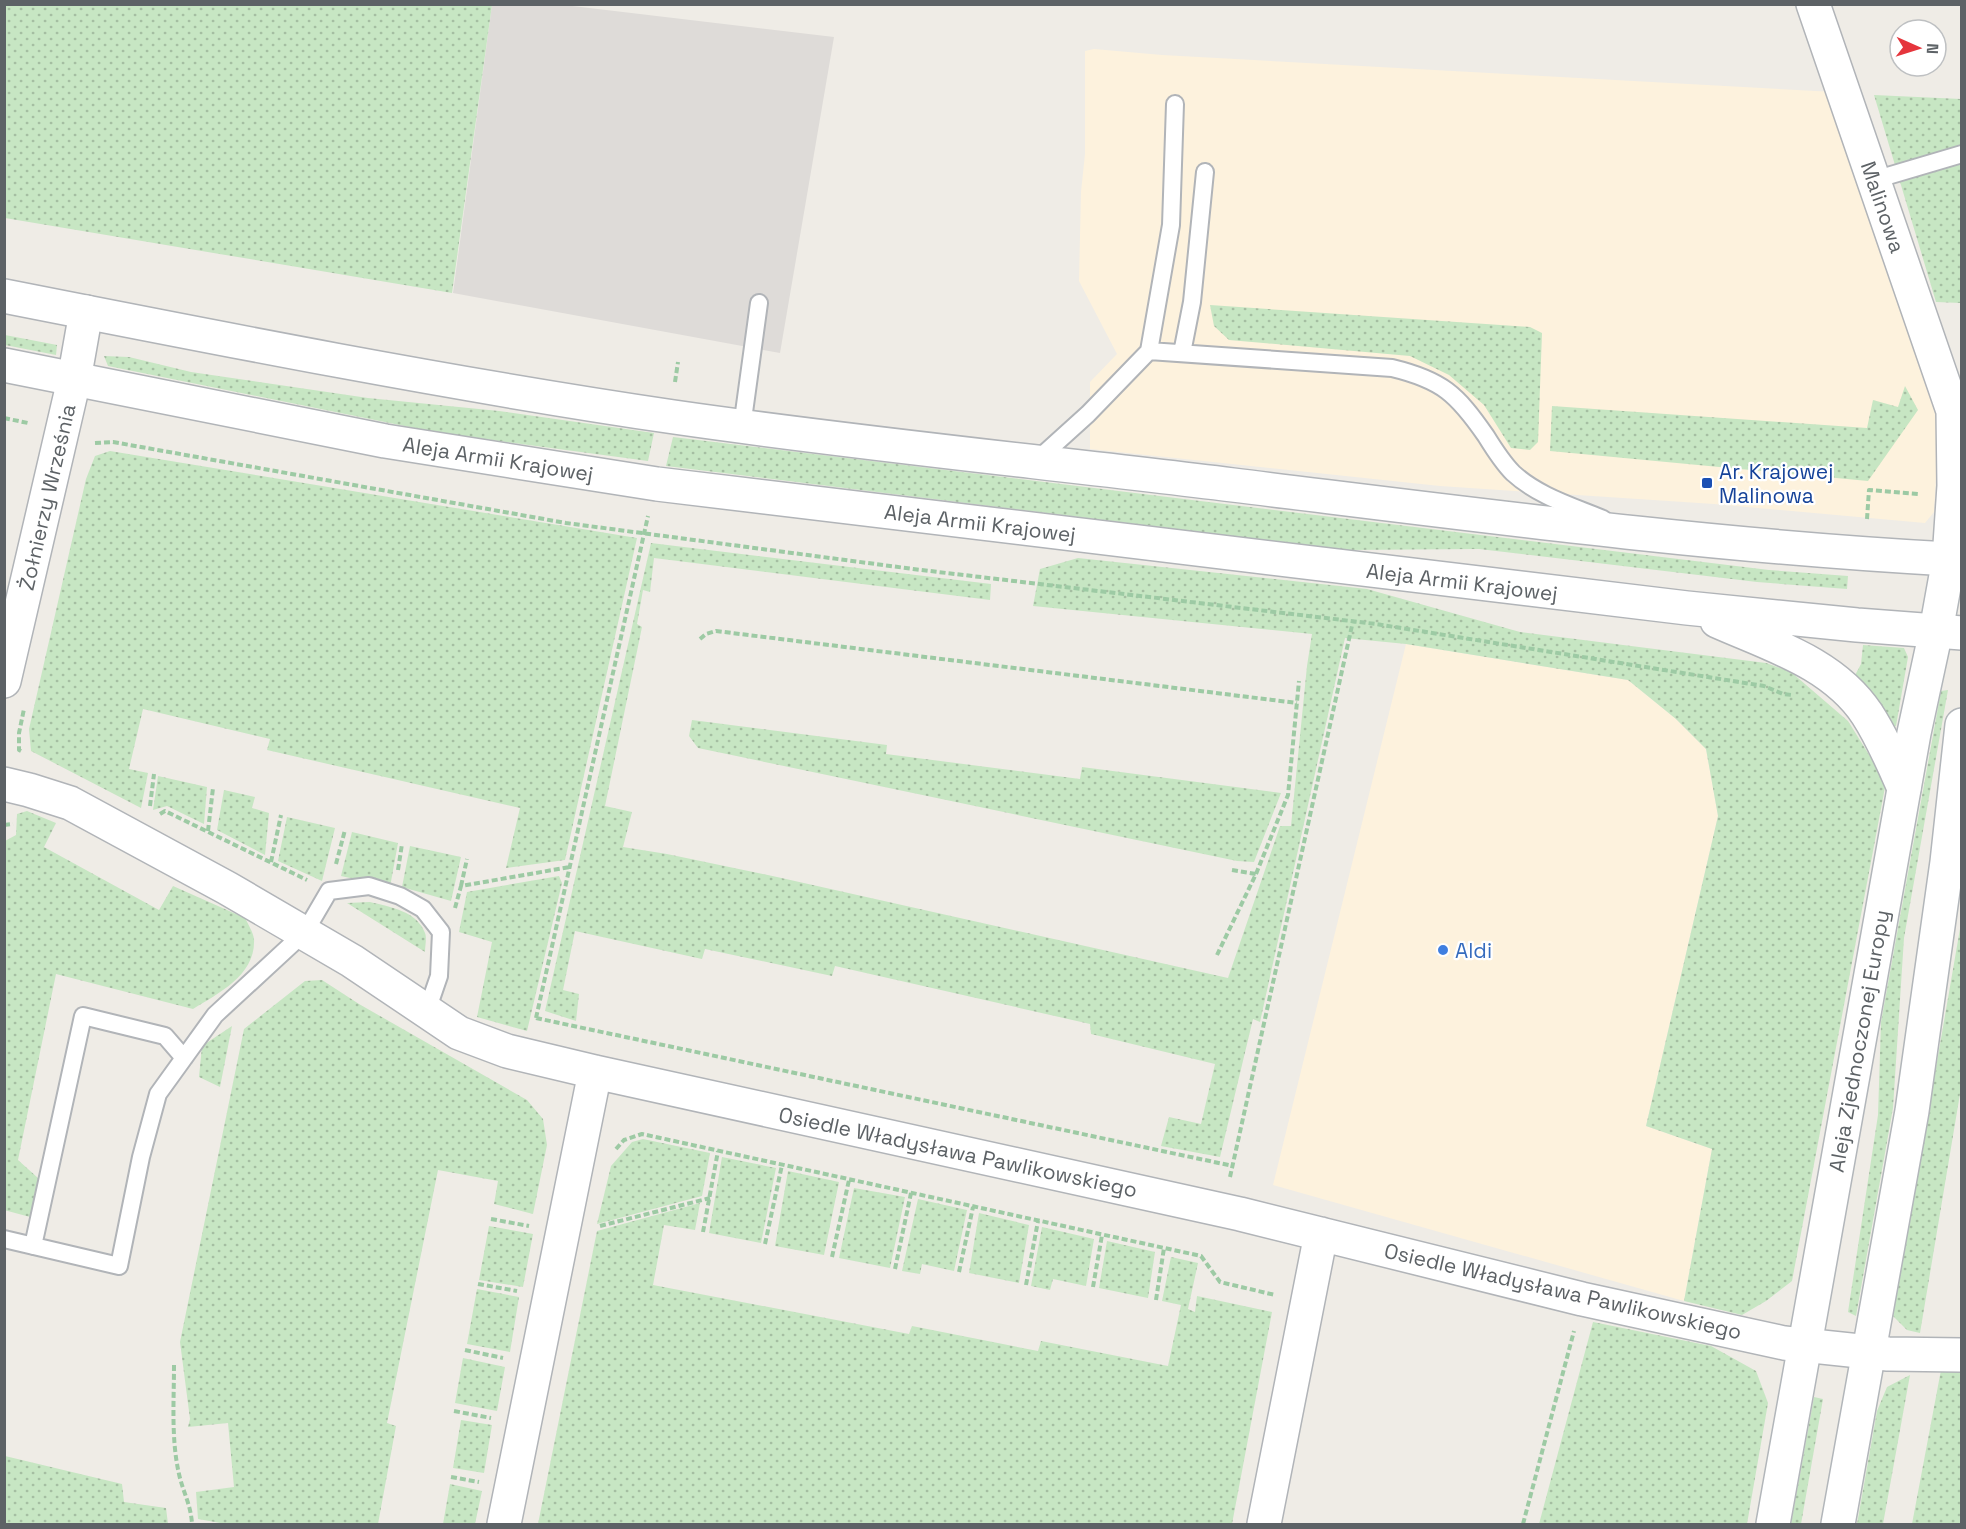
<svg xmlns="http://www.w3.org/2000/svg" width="1966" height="1529" font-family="'Space Grotesk',sans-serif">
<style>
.commercial{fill:#fdf2dd}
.industrial{fill:#dedbd8}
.grass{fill:url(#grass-dots)}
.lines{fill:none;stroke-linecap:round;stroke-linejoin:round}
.service-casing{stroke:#b1b4b8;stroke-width:20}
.minor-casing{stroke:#b1b4b8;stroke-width:36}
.tertiary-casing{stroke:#b1b4b8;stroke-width:36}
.secondary-casing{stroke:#b2b6ba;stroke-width:36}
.path{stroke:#9dcaa4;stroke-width:4;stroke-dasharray:6 3;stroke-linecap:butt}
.service{stroke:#fff;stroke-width:16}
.minor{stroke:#fff;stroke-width:33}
.tertiary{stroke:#fff;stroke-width:33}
.secondary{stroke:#fff;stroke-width:33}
.transit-dot{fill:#1a4fb4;stroke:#fff;stroke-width:2}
.shop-dot{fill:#3f7fe0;stroke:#fff;stroke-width:2}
.labels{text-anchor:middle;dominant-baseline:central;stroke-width:4.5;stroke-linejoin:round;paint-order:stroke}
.street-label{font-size:21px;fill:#5d6266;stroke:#fff}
.transit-label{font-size:21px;fill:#164399;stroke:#fff;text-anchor:start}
.shop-label{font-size:21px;fill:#366cbe;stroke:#fff;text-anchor:start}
</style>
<defs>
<pattern id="grass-dots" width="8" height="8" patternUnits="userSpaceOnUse" patternTransform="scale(1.5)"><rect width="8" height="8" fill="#c7e6c3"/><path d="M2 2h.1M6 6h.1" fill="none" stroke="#a5bea2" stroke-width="1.8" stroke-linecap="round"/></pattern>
</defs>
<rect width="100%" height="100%" fill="#efece6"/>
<!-- commercial -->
<path class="commercial" d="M1094 49 1162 55 1834 92 1906 325 1939 425 1934 512 1925 523 1714 504 1440 486 1090 449V382L1117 354 1079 281 1081 192 1085 154V51Z
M1406 644 1628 680 1676 719 1706 749 1718 816 1646 1126 1712 1149 1684 1301 1273 1185Z"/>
<!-- industrial -->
<path class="industrial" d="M492 5H564L834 37 780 353 453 293Z"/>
<!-- grass -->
<path class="grass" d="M4 5H492L452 293 5 218Z
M1874 95 1961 99V303L1936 302Z
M1210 305 1530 327 1542 333 1538 442 1530 450 1511 448 1484 405 1449 375 1410 356 1229 340 1214 326Z
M5 335 57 345 56 355 5 345Z
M104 356 129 357 191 372 368 398 499 411 654 433 648 461 439 433 108 366Z
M1905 386 1918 410 1868 481 1550 451 1552 406 1867 428 1873 400 1898 407Z
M673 437 1769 570 1848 576 1847 589 1757 582 1479 549 1346 550 666 466Z
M110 451 637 538 565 860 506 868 520 808 267 750 270 739 143 709 129 769 148 773 141 808 31 751 29 729 86 479 95 456Z
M651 543 991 584 990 600 654 558 650 592 643 590 637 624 642 627 605 806 632 812 623 847 667 854 777 877 1228 978 1280 826H1291L1307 666 1312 634 1033 606 1040 569 1078 558 1367 589 1520 632 1766 663 1791 672 1848 721 1886 782 1792 1281 1766 1301 1742 1315 1684 1301 1712 1149 1646 1126 1718 816 1706 749 1676 719 1628 680 1406 644 1345 638 1260 1022 1253 1019 1220 1157 1161 1146 1169 1117 1201 1124 1215 1064 1091 1034 1090 1024 835 966 832 976 705 949 702 959 575 931 563 990 579 994 576 1021 545 1011Z
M1863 645 1904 648 1908 657 1896 726 1892 728 1853 679 1861 664Z
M1948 690 1904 938 1893 1108 1856 1316 1848 1312 1878 1115 1881 1022 1941 691Z
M692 720 887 745 886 754 1080 779 1082 767 1281 793 1254 862 1237 861 698 748 689 736Z
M158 776 207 787 204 824 167 806 153 810Z
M224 790 255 797 252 808 269 813 265 855 217 830Z
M27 811 56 823 44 847 159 910 173 886 245 918C248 924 253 932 254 939 256 975 219 993 193 1009L56 974 18 1160 38 1178 30 1217 4 1210 5 841 16 835 17 814Z
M287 817 335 828 322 881 278 861Z
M352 832 398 843 390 887 341 876Z
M410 846 461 857 451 901 402 887Z
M559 876 562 883 527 1031 477 1017 492 942 459 932 467 892Z
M370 902C390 907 417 911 425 933 427 938 425 946 425 952L347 903Z
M1961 923V1088L1920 1333 1907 1330 1893 1316Z
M322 980 359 1004 527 1100 543 1119 547 1145 533 1214 494 1204 498 1181 438 1170 387 1423 396 1426 378 1524H226L198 1519 196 1492 234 1487 228 1423 188 1427 190 1419 180 1342 244 1029 305 981Z
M232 1026 220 1087 199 1077 202 1046Z
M643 1139 710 1153 702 1196 597 1224 611 1166 632 1142Z
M722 1157 776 1168 761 1243 709 1233Z
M788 1171 839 1182 824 1255 775 1246Z
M854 1188 905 1197 890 1268 839 1258Z
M918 1199 967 1210 954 1271 922 1264 920 1274 902 1271Z
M700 1203 695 1230 664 1225 653 1285 909 1334 912 1326 1038 1351 1041 1341 1168 1366 1181 1305 1162 1301 1171 1257 1198 1263 1188 1309 1195 1312 1197 1296 1272 1312 1232 1524H538L597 1231Z
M979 1213 1029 1225 1019 1283 969 1273Z
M489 1226 533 1234 523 1287 479 1280Z
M1042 1227 1094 1239 1086 1286 1053 1279 1050 1290 1031 1286Z
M1107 1241 1155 1252 1148 1298 1099 1288Z
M477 1289 519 1297 510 1352 467 1344Z
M1593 1322 1711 1346 1756 1371 1768 1403 1747 1524H1539Z
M463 1358 505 1367 497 1411 455 1403Z
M1961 1369V1524H1912L1941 1370Z
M1910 1375 1883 1524H1857L1877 1411 1887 1387Z
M1814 1397 1823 1399 1801 1524H1791Z
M461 1420 492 1425 484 1473 453 1468Z
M5 1456 122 1484 124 1502 166 1508 168 1524H5Z
M450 1484 482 1491 475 1524H443Z"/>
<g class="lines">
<defs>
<path id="service" d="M1874 180 1962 154
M1149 351 1171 225 1175 104
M1182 353 1192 302 1205 172
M742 427 759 303
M1036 461 1088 414 1149 351 1392 368C1442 380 1457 394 1486 436 1494 449 1502 462 1513 473 1538 496 1572 506 1603 519
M4 1239 119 1266 141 1157 158 1094 215 1015 305 932 329 891 369 886 400 896 423 909 441 932 439 976 427 1011
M33 1246 83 1016 165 1036 184 1058"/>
<path id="minor" d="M1813 4 1953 411 1962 429
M1949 559 1954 486 1953 411
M4 681 74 380 86 312
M4 784 29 790 70 803 227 888 352 961 459 1033 507 1051 595 1072 1240 1214 1582 1299 1784 1343 1888 1354 1962 1355
M504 1524 595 1072
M1264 1524 1321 1234"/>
<path id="tertiary" d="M4 296C227 340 450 384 674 417 860 444 1047 462 1233 485 1471 514 1709 546 1949 559
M4 365 385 441 657 484 1687 608 1857 625 1962 633
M1717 621C1771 645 1833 663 1867 714 1882 737 1893 763 1904 788"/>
<path id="secondary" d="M1773 1524 1914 733 1936 631 1949 559 1962 560
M1838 1524 1912 1111 1947 862 1962 725"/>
</defs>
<!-- service casing -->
<use href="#service" class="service-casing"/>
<!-- minor casing -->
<use href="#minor" class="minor-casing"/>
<!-- tertiary casing -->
<use href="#tertiary" class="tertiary-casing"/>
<!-- secondary casing -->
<use href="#secondary" class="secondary-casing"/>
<!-- path -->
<path class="path" d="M675 382 678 362
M4 418 28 423
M95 443 113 442 566 523 913 569 1376 624 1764 686 1783 694 1792 695
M1867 519 1869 490 1919 494
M700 639 706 634 716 631 1297 703
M21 751 19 750V733L24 709
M150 806 154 774
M160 814 165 811 307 880
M4 825 13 824
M208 831 213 788
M271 862 281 815
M336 864 345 830
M398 870 402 844
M1232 870 1256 874
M461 886 467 859
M455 908 461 886 570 867
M1217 955 1256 874 1288 795 1299 681
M536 1018 1233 1166
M536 1018 648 516
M616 1149 624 1140 642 1134 1201 1256 1220 1282 1275 1295
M1230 1177 1353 621
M491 1219 529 1226
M600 1226 710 1198
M703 1232 718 1151
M765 1244 782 1165
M832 1257 849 1180
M895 1269 911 1193
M959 1272 973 1207
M478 1284 517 1291
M1026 1285 1038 1221
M1093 1287 1102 1235
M1156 1300 1164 1248
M465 1350 503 1358
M174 1365C174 1401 171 1439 179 1474 183 1492 191 1505 192 1524
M454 1411 491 1418
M451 1477 479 1482
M1523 1524 1574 1331"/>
<!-- service -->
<use href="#service" class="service"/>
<!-- minor -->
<use href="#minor" class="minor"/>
<!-- tertiary -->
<use href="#tertiary" class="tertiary"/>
<!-- secondary -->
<use href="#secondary" class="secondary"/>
</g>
<!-- markers -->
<rect class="transit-dot" x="1701" y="477" width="12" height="12" rx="3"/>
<circle class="shop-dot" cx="1443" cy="950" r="6"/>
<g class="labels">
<!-- street labels -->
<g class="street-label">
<text transform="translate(1883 207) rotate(71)">Malinowa</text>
<text transform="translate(498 459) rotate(9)">Aleja Armii Krajowej</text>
<text transform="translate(47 497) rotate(-77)">Żołnierzy Września</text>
<text transform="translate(980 523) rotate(7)">Aleja Armii Krajowej</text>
<text transform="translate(1462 582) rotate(7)">Aleja Armii Krajowej</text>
<text transform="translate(1859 1041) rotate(-80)">Aleja Zjednoczonej Europy</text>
<text transform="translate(958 1152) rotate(12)">Osiedle Władysława Pawlikowskiego</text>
<text transform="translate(1563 1291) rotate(13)">Osiedle Władysława Pawlikowskiego</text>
</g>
<!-- transit labels -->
<g class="transit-label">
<text x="1719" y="471">Ar. Krajowej<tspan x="1719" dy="24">Malinowa</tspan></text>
</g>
<!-- shop labels -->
<g class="shop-label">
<text x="1455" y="950">Aldi</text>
</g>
</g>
<!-- border -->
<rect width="1966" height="1529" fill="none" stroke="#5d6266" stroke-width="12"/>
<!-- north arrow -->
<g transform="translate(1918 48) rotate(93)"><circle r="28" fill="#ffffff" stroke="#bec0c2" stroke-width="1.5"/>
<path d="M0-4.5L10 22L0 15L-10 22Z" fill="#e5353c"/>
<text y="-9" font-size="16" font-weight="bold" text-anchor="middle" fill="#5d6266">N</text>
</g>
</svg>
